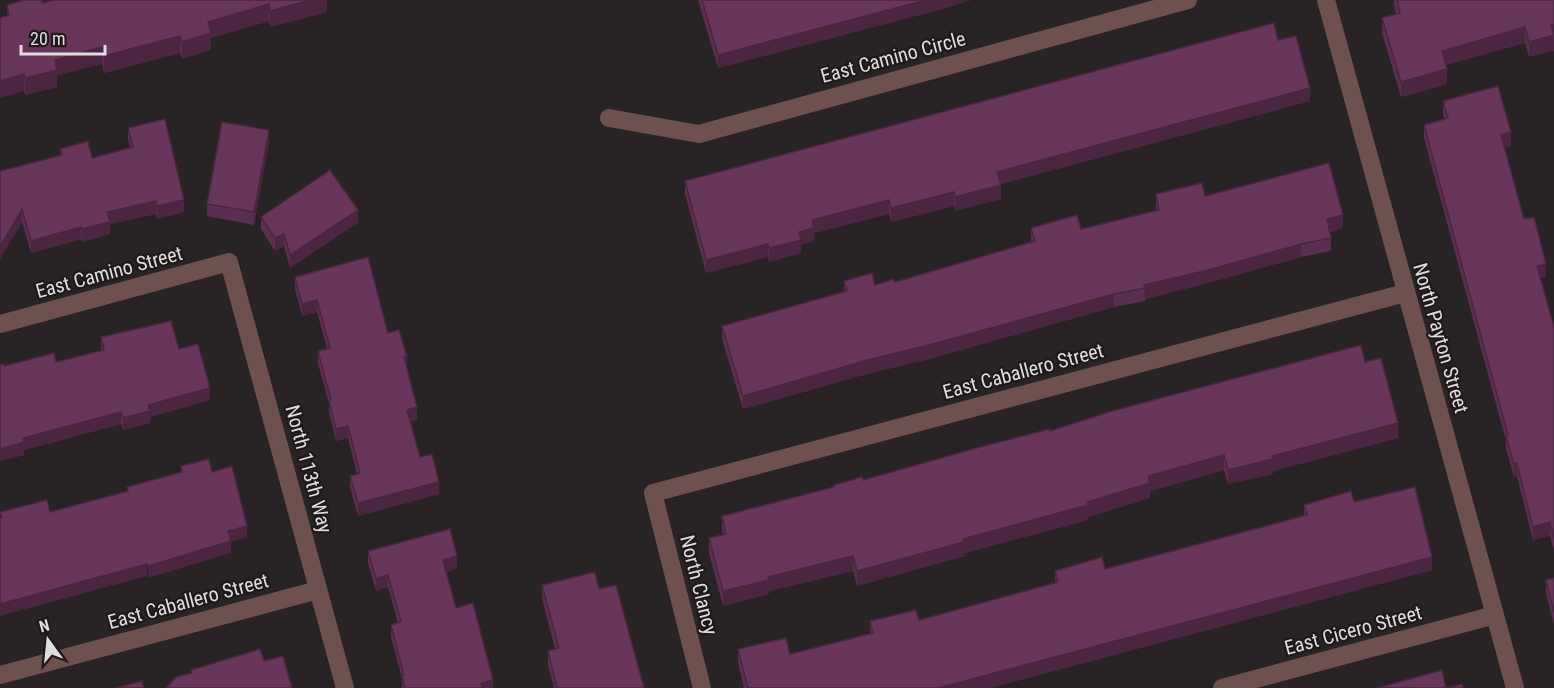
<svg xmlns="http://www.w3.org/2000/svg" width="1554" height="688" font-family="'Roboto Condensed',sans-serif">
<style>
.lines{fill:none;stroke-linecap:round;stroke-linejoin:round}
.minor{stroke:#6e504f;stroke-width:18}
.wall{fill:#5a2e4e}
.shaded-wall{fill:#4a2640}
.building{fill:#69365b;stroke:#4a2640;stroke-width:1.5}
.labels{text-anchor:middle;dominant-baseline:central;stroke-width:4.5;stroke-linejoin:round;paint-order:stroke}
.street-label{font-size:20px;fill:#e0dddd;stroke:#1e1a1b}
</style>
<rect width="100%" height="100%" fill="#282425"/>
<g class="lines">
<!-- minor -->
<path class="minor" d="M1326 0 1515 688
M609 118 699 134 1188 0
M0 324 229 262 345 688
M0 675 318 590
M702 688 653 493 1405 293
M1222 688 1495 615"/>
</g>
<!-- wall -->
<path class="wall" d="M327 0V12L270 27 269 21 211 38V50L182 59 180 53 104 73 102 64 57 75V87L25 95 7 16V5L42 3Z
M698 0H971L942 9 718 68Z
M1394 0H1554L1529 57 1525 43 1446 65 1447 84 1401 97 1382 33V18L1396 14 1394 5Z
M1278 40 1310 101 1001 184V199L955 211 954 206 891 222 889 214 814 233V241L801 245V253L769 262 768 257 706 273 685 194V181Z
M1443 101 1511 146 1504 147 1524 219 1546 277 1540 278 1554 327V552L1550 536 1533 540 1517 476 1514 477 1506 449V441L1424 138V125L1445 119 1443 115Z
M128 128 184 212 157 219 156 214 110 224V234L82 242 81 239 31 253 22 222 0 259V171L60 155V149L92 158 130 147 128 140Z
M269 142 254 225 207 216V204Z
M1156 194 1205 196 1343 228 1330 232 1331 238V251L1301 257 1208 283 1145 299V301L1114 307 929 359 867 374 743 409 722 339V326L844 292V281L875 285 895 282 1031 242V228L1081 229 1156 210Z
M261 217 358 222 290 268 284 246 275 251 261 229Z
M295 277 388 333 407 369 417 420 411 421 420 457 439 494 358 516 350 488V476L357 474 348 438 336 441 329 413V403L318 364V351L327 349 317 312 302 316 295 289Z
M101 337 179 349 210 400 150 417V423L123 430 121 424 24 450V455L0 461V365L4 366 56 362 101 350Z
M1365 362 1398 438 1273 471V474L1228 484 1224 470 1150 491V498L1088 517V520L964 553V556L857 586 853 571 769 591V594L723 606 709 553V538L723 535 722 530V516L834 487V485L863 480 1050 431Z
M1354 502 1432 570 990 688H744L738 663V649L790 654 870 634V621L919 620 1055 583V571L1105 569 1304 515V505Z
M368 551 457 569 446 572 456 608 493 688H402V679L391 637V625L398 623 388 587 376 591 368 563Z
M1554 578V625L1546 594V580Z
M542 585 599 589 644 688H554L548 665V651L555 649 542 599Z"/>
<!-- shaded-wall -->
<path class="shaded-wall" d="M310 0H327V12L270 27V11Z
M926 0H971L942 9 718 68V55Z
M269 4V21L211 38V50L182 59V42L208 22Z
M1551 25H1554V51L1529 57V42Z
M1525 27V43L1442 66V51Z
M180 36V53L104 73V56Z
M102 47V64L57 75V87L25 95V78L55 60Z
M1447 69V84L1401 97V82Z
M24 74V91L0 98V81Z
M1310 88V101L997 185V172Z
M269 130V142L254 225V212Z
M1511 132V146L1501 148V135Z
M1001 185V199L955 211V197Z
M954 192V206L891 222V208Z
M184 200V212L157 219V206Z
M889 200V214L814 233V241L801 245V253L769 262V248L799 232 812 220Z
M156 201V214L110 224V234L82 242V229L107 212Z
M22 209V222L0 259V247Z
M358 210V222L290 268V255Z
M1343 215V228L1327 233V219Z
M81 227V239L31 253V241Z
M284 234V246L275 251V238Z
M768 244V257L706 273V260Z
M1301 244V257L1208 283 1145 299 1144 285Z
M1546 264V277L1537 279V266Z
M1114 294V307L929 359 867 374 743 409V396L867 360Z
M317 300V312L302 316V304Z
M407 356V369L404 357Z
M210 388V400L150 417V423L123 430V418L148 405Z
M417 407V420L407 422V410Z
M121 412V424L24 450V455L0 461V449L23 438Z
M1398 423V438L1273 471V474L1228 484V470L1272 456Z
M348 426V438L336 441V429Z
M1224 455V470L1150 491V498L1088 517V520L964 553V556L857 586V571L963 539 1148 476Z
M1517 463V476L1514 477V464Z
M439 482V494L358 516V503Z
M1550 522V536L1533 540V527Z
M247 526V538L231 542V553L148 578V566L228 531Z
M457 556V569L443 573V560Z
M853 556V571L769 591V594L723 606V591L768 577Z
M1432 557V570L990 688H938Z
M147 564V576L0 616V604Z
M388 575V587L376 591V578Z
M493 680V688H481V683Z"/>
<!-- building -->
<path class="building" d="M24 0H42V3L54 0H310L270 11 269 4 208 22 211 33 182 42 180 36 104 56 102 47 55 60 57 70 25 78 24 74 0 81V18L9 15 7 5Z
M702 0H926L718 55Z
M1397 0H1554V25H1551L1554 35 1529 42 1525 27 1442 51 1447 69 1401 82 1382 18 1400 13Z
M1274 23 1278 40 1296 36 1310 88 997 172 1001 185 955 197 954 192 891 208 889 200 812 220 814 228 799 232 801 240 769 248 768 244 706 260 685 181Z
M1498 86 1511 132 1501 135 1524 219 1534 217 1546 264 1537 266 1554 327V538L1550 522 1533 527 1517 463 1514 464 1506 436 1508 435 1424 125 1448 118 1443 101Z
M165 119 184 200 157 206 156 201 107 212 110 222 82 229 81 227 31 241 22 209 0 247V171L62 155 60 149 88 141 92 158 133 147 128 128Z
M222 122 269 130 254 212 207 204Z
M1329 163 1343 215 1327 219 1331 238 1301 244 1208 270 1144 285 1145 288 1114 294 929 345 867 360 743 396 722 326 847 291 844 281 872 273 875 285 894 279 895 282 1035 241 1031 228 1077 215 1081 229 1159 210 1156 194 1202 183 1205 196Z
M330 170 358 210 290 255 284 234 275 238 261 217Z
M368 257 388 333 399 330 407 356 404 357 417 407 407 410 420 457 432 454 439 482 358 503 350 476 360 473 348 426 336 429 329 401 331 400 318 351 330 348 317 300 302 304 295 277Z
M171 321 179 349 198 344 210 388 148 405 150 411 123 418 121 412 23 438 24 442 0 449V365L3 364 4 366 54 353 56 362 104 350 101 337Z
M1361 345 1365 362 1381 358 1398 423 1272 456 1273 459 1228 470 1224 455 1148 476 1150 483 1087 502 1088 505 963 539 964 542 857 571 853 556 768 577 769 580 723 591 709 538 726 534 722 516 834 487V485L862 477 863 480 980 447 1050 429V431L1112 411Z
M209 459 212 472 232 466 247 526 228 531 231 541 148 566 147 564 0 604V518H2L0 512 47 500 50 512 128 491 127 487 182 472 181 466Z
M1415 487 1432 557 938 688H748L738 649 786 638 790 654 873 633 870 621 916 610 919 620 1058 582 1055 571 1102 557 1105 569 1307 515 1304 505 1351 491 1354 502Z
M450 529 457 556 443 560 456 608 473 603 493 680 481 683 482 688H405L402 675H404L391 625 401 622 388 575 376 578 368 551Z
M595 572 599 589 616 585 644 688H557L548 651 559 648 542 585Z
M1554 578V612L1546 580Z
M260 649 264 661 283 656 292 688H166L176 677 192 673 191 670Z
M1442 670 1446 688 1462 684 1463 688H1377Z
M142 681 144 688H116Z"/>
<g class="labels">
<!-- street labels -->
<g class="street-label">
<text transform="translate(893 57) rotate(-15)">East Camino Circle</text>
<text transform="translate(109 272) rotate(-15)">East Camino Street</text>
<text transform="translate(1441 338) rotate(74)">North Payton Street</text>
<text transform="translate(1023 371) rotate(-15)">East Caballero Street</text>
<text transform="translate(309 469) rotate(75)">North 113th Way</text>
<text transform="translate(699 585) rotate(76)">North Clancy</text>
<text transform="translate(188 601) rotate(-15)">East Caballero Street</text>
<text transform="translate(1353 630) rotate(-15)">East Cicero Street</text>
</g>
</g>
<!-- north arrow -->
<g transform="translate(48 640) rotate(345)" stroke="#1e1a1b" stroke-width="4.5" paint-order="stroke">
<path d="M0-4.5L10 22L0 15L-10 22Z" fill="#e0dddd"/>
<text y="-9" font-size="16" font-weight="bold" text-anchor="middle" fill="#e0dddd">N</text>
</g>
<!-- scale -->
<path d="M21 45v9h84v-9" fill="none" stroke="#e0dddd" stroke-width="3"/>
<text x="30" y="45" font-size="18" fill="#e0dddd" stroke="#1e1a1b" stroke-width="4.5" paint-order="stroke">20 m</text>
</svg>
